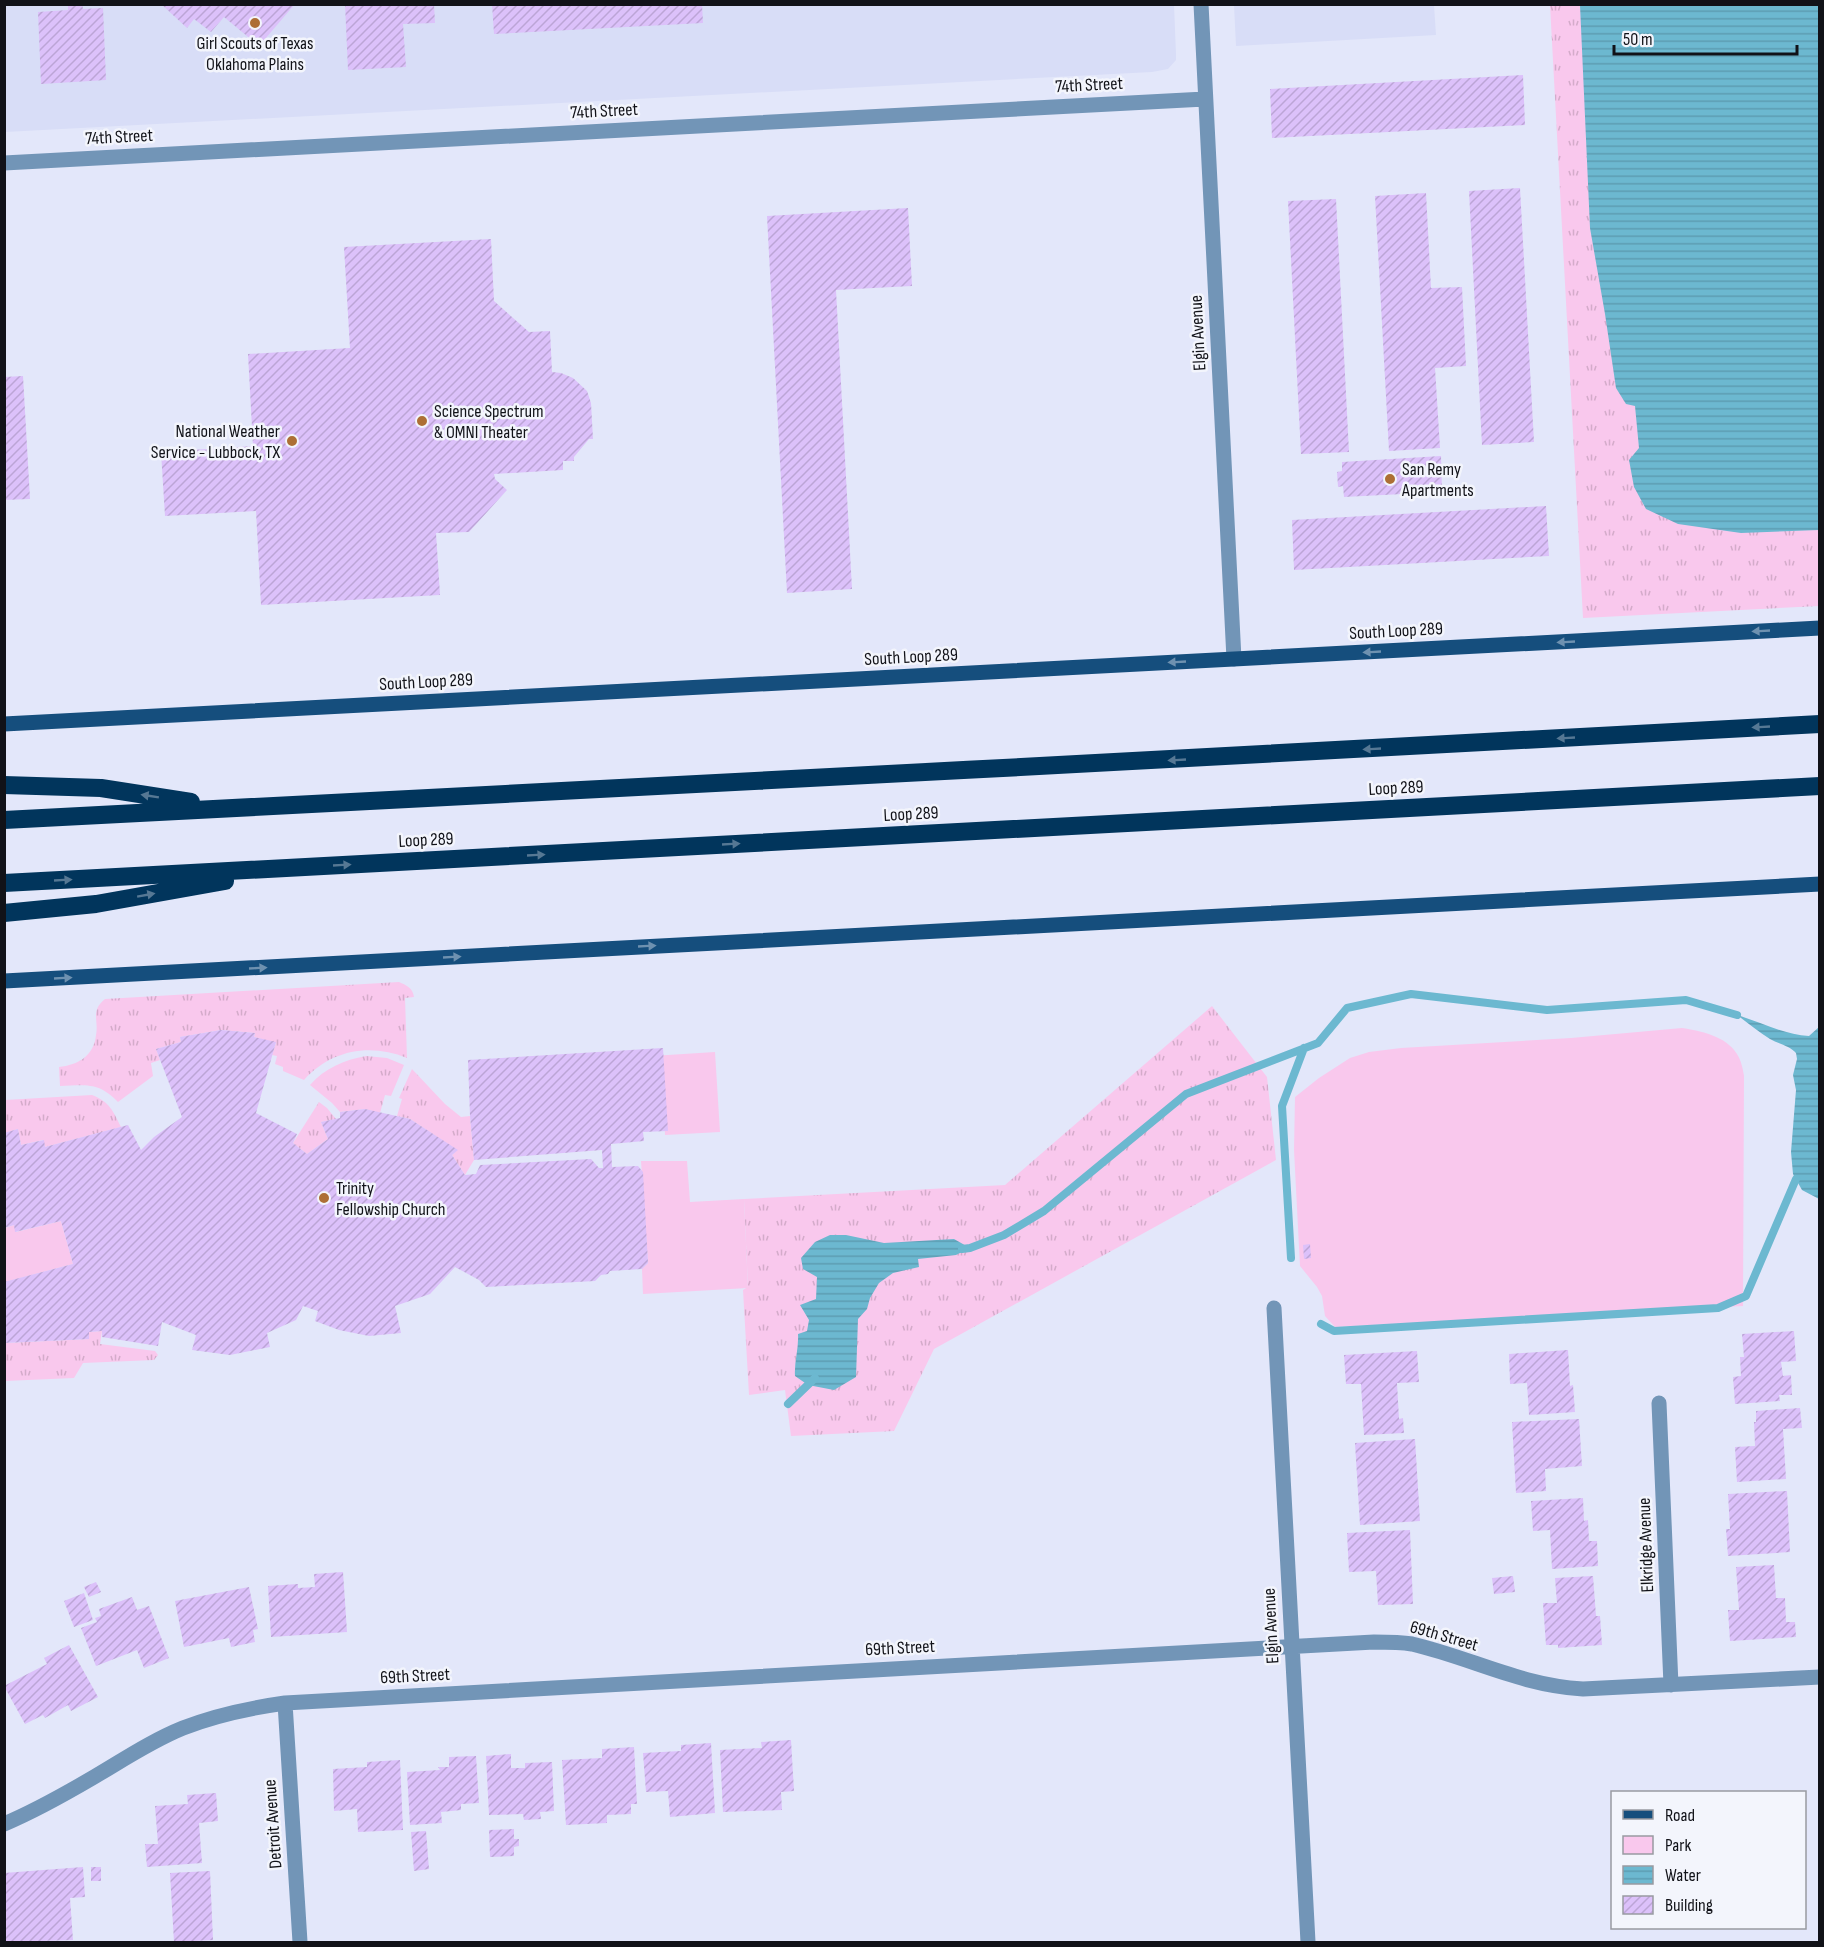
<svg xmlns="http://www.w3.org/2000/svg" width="1824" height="1947" font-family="'Sofia Sans Condensed',sans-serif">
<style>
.built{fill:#d8ddf7}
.grass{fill:url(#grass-tufts)}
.park{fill:#f9c8ed}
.water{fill:url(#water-rules)}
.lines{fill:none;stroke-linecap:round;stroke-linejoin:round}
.stream{stroke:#6cb8d0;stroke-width:8}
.building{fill:url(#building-hatch)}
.minor{stroke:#7295b7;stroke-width:15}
.major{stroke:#154e7d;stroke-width:15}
.highway{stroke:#01355c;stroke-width:18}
.oneway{fill:#6e91b0}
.oneway2{fill:#567894}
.poi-dot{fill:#ad6f35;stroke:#f3f5fc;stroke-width:2}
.labels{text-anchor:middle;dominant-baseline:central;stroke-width:5;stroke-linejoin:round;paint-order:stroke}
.poi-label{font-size:18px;fill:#111218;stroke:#f3f5fc;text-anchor:start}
.street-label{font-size:18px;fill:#111218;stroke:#f3f5fc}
</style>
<defs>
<pattern id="grass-tufts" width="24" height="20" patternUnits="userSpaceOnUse" patternTransform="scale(1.5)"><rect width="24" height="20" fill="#f9c8ed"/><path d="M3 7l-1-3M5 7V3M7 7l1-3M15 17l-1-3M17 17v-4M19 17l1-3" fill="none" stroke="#d4abca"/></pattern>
<pattern id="water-rules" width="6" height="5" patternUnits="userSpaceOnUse" patternTransform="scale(1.5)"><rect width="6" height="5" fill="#6cb8d0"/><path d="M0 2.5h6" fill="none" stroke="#5d9db2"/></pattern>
<pattern id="building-hatch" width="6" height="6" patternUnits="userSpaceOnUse" patternTransform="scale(1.5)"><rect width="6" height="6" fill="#dcc1fa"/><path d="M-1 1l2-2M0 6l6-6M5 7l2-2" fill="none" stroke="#bca5d6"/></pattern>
</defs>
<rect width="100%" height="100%" fill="#e3e7fa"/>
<!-- built -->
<path class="built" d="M5 5H1174L1176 54V60L1168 69 1152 72 5 132Z
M1234 5H1434L1436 35 1236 46Z"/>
<!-- grass -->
<path class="grass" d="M1550 5H1819V606L1583 618Z
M399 982C406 985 413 988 414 997L405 998 407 1058C370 1043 331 1050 304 1080L283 1071V1067L275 1064 277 1056 272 1055 276 1043 254 1037 255 1033 221 1030 180 1037 181 1042 156 1049 160 1060 151 1063 153 1076 118 1102C99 1082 86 1085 60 1086L59 1067C78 1065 94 1056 96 1035 99 1020 90 1011 105 999Z
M1212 1006 1267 1077 1276 1160 934 1349 894 1431 791 1436 785 1390 749 1395 743 1290 748 1287 744 1199 1005 1185Z
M366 1056 387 1058 404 1065 391 1096 385 1095 380 1113 365 1109 340 1112 332 1103 310 1085C325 1068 344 1060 366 1056Z
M412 1069 445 1104 461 1117 470 1116 474 1160 465 1175 452 1155 457 1150 410 1119 397 1116 402 1099 399 1098Z
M92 1095C110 1102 113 1111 121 1127L45 1147 43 1140 21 1145 18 1129 5 1133V1100Z
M319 1102 327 1108 336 1119 321 1122 328 1139 307 1154 293 1143Z
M102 1331 100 1344 155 1351 158 1355 154 1360 83 1363 74 1378 5 1381V1343L89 1339V1332Z"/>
<!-- park -->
<path class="park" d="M1682 1028C1701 1031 1726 1036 1737 1054 1741 1060 1743 1069 1744 1076L1743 1306 1335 1327 1325 1316 1322 1296 1317 1287 1300 1266 1294 1150 1295 1097 1319 1078 1350 1058 1369 1052 1401 1048 1571 1038Z
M715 1052 720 1132 665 1135 664 1109 652 1056Z
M641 1161H687L690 1202 744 1199 748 1288 643 1294 642 1269 648 1263Z
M61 1221 73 1264 5 1282V1228L14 1225 16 1232Z"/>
<!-- water -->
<path class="water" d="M1580 5H1819V530L1741 533 1678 524 1646 509 1634 487 1629 460 1639 448 1635 406 1626 404 1616 388 1605 314 1590 228Z
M1737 1015C1761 1022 1784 1035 1809 1036L1819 1027V1199L1802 1190 1793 1174 1791 1152 1796 1090 1793 1075 1797 1059 1796 1053C1790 1046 1779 1044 1770 1039 1759 1032 1748 1023 1737 1015Z
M830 1235H846L884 1243 954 1239 970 1248 956 1255 918 1259 919 1267 893 1273 879 1283 870 1298 867 1309 858 1319 856 1377 834 1390 808 1385 795 1376C794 1362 799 1348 798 1334L807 1331 809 1320 800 1305 816 1299 817 1277 803 1269 801 1258 815 1242Z"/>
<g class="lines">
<!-- stream -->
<path class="stream" d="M962 1249 970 1248 1004 1235 1044 1211 1186 1094 1318 1043 1347 1008 1411 994 1547 1010 1686 1000 1737 1015
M1291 1258 1282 1106 1304 1048
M1321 1324 1334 1331 1718 1308 1746 1296 1796 1179
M788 1404 815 1378"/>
</g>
<!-- building -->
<path class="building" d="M68 4H82L83 9 103 8 106 80 41 84 38 12 68 10Z
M161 4H295L259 46 224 17 211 32 194 19 187 28Z
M345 4H434L435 23 403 24 406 67 348 70Z
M492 4H702L703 23 494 34Z
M1523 75 1525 125 1272 138 1270 89Z
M1520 188 1534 442 1482 445 1469 191Z
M1426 193 1431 288 1462 287 1466 366 1435 368 1440 448 1389 451 1375 196Z
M1336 199 1349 452 1301 454 1288 201Z
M908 208 912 286 836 290 852 589 787 593 767 216Z
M491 239 494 301 529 332 550 331 552 372 561 373 573 378 587 391 591 403 593 439H589L574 457V461H563V470L494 474 495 479 507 490 469 532 436 533 440 595 261 605 256 511 165 516 161 452 253 446 248 354 350 348 344 247Z
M23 376 30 499 4 500V377Z
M1441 456 1442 492 1344 497 1343 486 1338 487 1337 472 1342 471V462Z
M1546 506 1549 556 1294 570 1292 520Z
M221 1030 255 1033 254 1037 276 1042 256 1113 297 1134 293 1143 307 1154 328 1139 321 1122 340 1118V1112L365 1109 410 1119 458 1150 452 1155 465 1175 476 1174 480 1165 591 1159 599 1168H603L602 1150 474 1160 470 1116 468 1060 663 1048 668 1131 643 1132 644 1141 611 1144 612 1167 638 1166 643 1172 648 1263 642 1269 610 1271 608 1274 601 1275 595 1281 486 1287 479 1280 455 1267 430 1294 395 1306 401 1333 369 1336 339 1330 315 1321 318 1311 303 1306 296 1320 267 1333 270 1347 230 1355 192 1350 196 1335 162 1322 158 1346 102 1337V1331L89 1332V1339L4 1343V1282L73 1264 61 1221 15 1232 14 1225 4 1228V1133L18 1129 21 1145 44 1140 45 1147 128 1125 141 1150 154 1137 182 1117 156 1049 181 1042 180 1037Z
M1310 1244 1311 1258 1304 1259 1303 1245Z
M1794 1331 1796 1361 1781 1362 1783 1376 1791 1375 1792 1395H1779L1780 1401 1735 1404 1733 1377 1741 1376 1740 1357H1744L1742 1334Z
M1568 1350 1570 1386 1573 1385 1575 1412 1529 1415 1527 1383 1510 1384 1509 1354Z
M1417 1351 1419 1382 1397 1383 1399 1419 1403 1418 1404 1433 1364 1435 1361 1384H1346L1344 1355Z
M1800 1408 1802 1428 1783 1429 1786 1479 1737 1482 1735 1447 1755 1446 1754 1422H1756V1411Z
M1579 1419 1582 1466 1545 1469 1546 1491 1516 1493 1512 1422Z
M1415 1439 1420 1521 1360 1525 1355 1443Z
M1787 1491 1790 1552 1728 1556 1726 1529H1730L1728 1494Z
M1583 1498 1584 1521 1588 1520 1589 1541H1597L1598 1566 1552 1569 1550 1530 1533 1531 1531 1501Z
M1410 1530 1413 1604 1378 1605 1376 1571 1349 1572 1347 1533Z
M1774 1565 1776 1598H1785L1786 1622H1795L1796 1637 1730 1641 1728 1610H1739L1736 1567Z
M343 1572 347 1632 271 1637 268 1586 298 1584V1588L315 1587 314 1574Z
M1513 1576 1515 1592 1494 1594 1492 1578Z
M1593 1576 1596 1616H1600L1602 1645 1558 1648V1645H1546L1543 1603H1557L1555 1578Z
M96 1582 101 1592 89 1597 84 1587Z
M249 1587 258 1629 253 1630 255 1642 231 1647 229 1638 184 1647 175 1601Z
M84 1593 93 1620 74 1627 64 1601Z
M132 1597 137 1610 149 1606 169 1658 144 1668 137 1650 96 1666 81 1628 97 1622 95 1618 101 1616 99 1609Z
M69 1645 98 1697 71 1711 68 1705 45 1718 43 1715 25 1724 4 1686 47 1664 44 1658Z
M791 1740 794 1791 781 1792 782 1810 723 1812 720 1750 762 1748 761 1742Z
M711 1743 715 1813 670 1817 668 1791 646 1792 643 1753 681 1751V1745Z
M634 1747 637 1804H631V1814L607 1815V1823L566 1825 562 1760 602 1758V1749Z
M511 1754V1768H525V1763L552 1762 554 1811 540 1812 541 1819 524 1820 523 1814 489 1815 486 1756Z
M476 1756 479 1803 461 1804V1810L441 1812 442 1823 410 1825 407 1772 440 1770 438 1767H449V1757Z
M400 1760 403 1830 358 1832 357 1809 334 1811 333 1769 367 1767V1762Z
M216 1793 218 1821 199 1823 202 1863 147 1867 145 1844H158L155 1806 188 1804 187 1795Z
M514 1829V1839H519V1846L514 1847V1856L490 1857 489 1830Z
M426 1831 429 1869 414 1871 411 1832Z
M83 1867 85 1897 70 1898 73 1940 4 1942V1873Z
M91 1867H101V1881H91Z
M210 1871 213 1940 174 1942 170 1873Z"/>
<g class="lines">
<!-- minor -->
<path class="minor" d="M1201 4 1234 659
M4 163 1205 99
M1274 1308 1308 1942
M1659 1403 1671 1685
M285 1703 300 1942
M4 1824C35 1811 65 1794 94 1777 123 1760 151 1741 183 1728 216 1715 250 1708 285 1703L1374 1642C1387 1642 1400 1642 1412 1644 1472 1658 1519 1685 1583 1689L1820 1677"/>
<!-- major -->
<path class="major" d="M4 724 1820 628
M4 981 1820 884"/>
<!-- highway -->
<path class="highway" d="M4 785 101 788 191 802
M4 820C609 788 1215 758 1820 724
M4 883 1820 786
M4 913 96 904 225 881"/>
</g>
<!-- one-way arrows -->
<defs><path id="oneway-solid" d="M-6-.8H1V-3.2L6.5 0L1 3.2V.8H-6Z" transform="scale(1.5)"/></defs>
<g class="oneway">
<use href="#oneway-solid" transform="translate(1761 631) rotate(177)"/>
<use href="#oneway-solid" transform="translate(1566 642) rotate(177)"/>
<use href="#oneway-solid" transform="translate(1372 652) rotate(177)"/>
<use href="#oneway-solid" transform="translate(1177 662) rotate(177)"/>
<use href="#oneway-solid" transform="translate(647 946) rotate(-3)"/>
<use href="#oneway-solid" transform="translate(452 957) rotate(-3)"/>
<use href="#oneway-solid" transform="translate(258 968) rotate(-3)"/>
<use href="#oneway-solid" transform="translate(63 978) rotate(-3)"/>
</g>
<g class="oneway2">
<use href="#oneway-solid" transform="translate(1761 727) rotate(177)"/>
<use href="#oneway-solid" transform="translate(1566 738) rotate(177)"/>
<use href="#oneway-solid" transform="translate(1372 749) rotate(177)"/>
<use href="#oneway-solid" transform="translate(1177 760) rotate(177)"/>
<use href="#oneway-solid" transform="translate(150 796) rotate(-171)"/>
<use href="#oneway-solid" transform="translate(731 844) rotate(-3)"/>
<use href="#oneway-solid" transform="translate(536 855) rotate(-3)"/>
<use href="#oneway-solid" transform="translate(342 865) rotate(-3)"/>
<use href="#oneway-solid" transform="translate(63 880) rotate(-3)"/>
<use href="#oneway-solid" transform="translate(146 895) rotate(-10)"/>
</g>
<!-- markers -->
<g class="poi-dot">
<circle cx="255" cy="23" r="6"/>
<circle cx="422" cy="421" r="6"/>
<circle cx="292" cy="441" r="6"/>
<circle cx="1390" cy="479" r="6"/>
<circle cx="324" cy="1198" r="6"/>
</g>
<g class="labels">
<!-- poi labels -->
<g class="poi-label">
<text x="255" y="43" text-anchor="middle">Girl Scouts of Texas<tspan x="255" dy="21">Oklahoma Plains</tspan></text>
<text x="434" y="411">Science Spectrum<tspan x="434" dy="21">&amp; OMNI Theater</tspan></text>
<text x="280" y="431" text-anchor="end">National Weather<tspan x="280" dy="21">Service - Lubbock, TX</tspan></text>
<text x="1402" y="469">San Remy<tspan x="1402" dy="21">Apartments</tspan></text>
<text x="336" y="1188">Trinity<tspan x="336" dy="21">Fellowship Church</tspan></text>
</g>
<!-- street labels -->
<g class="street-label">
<text transform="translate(1089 85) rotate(-3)">74th Street</text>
<text transform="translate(604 111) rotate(-3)">74th Street</text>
<text transform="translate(119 137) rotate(-3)">74th Street</text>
<text transform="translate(1198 333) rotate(-93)">Elgin Avenue</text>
<text transform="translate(1396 631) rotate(-3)">South Loop 289</text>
<text transform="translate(911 657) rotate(-3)">South Loop 289</text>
<text transform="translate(426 682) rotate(-3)">South Loop 289</text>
<text transform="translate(1396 788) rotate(-3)">Loop 289</text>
<text transform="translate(911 814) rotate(-3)">Loop 289</text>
<text transform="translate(426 840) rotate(-3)">Loop 289</text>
<text transform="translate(1646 1545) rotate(-92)">Elkridge Avenue</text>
<text transform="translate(1271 1626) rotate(-93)">Elgin Avenue</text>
<text transform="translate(1444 1636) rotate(16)">69th Street</text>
<text transform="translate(900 1648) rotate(-3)">69th Street</text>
<text transform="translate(415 1676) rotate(-3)">69th Street</text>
<text transform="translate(273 1824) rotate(-94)">Detroit Avenue</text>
</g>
</g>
<!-- border -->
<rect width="1824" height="1947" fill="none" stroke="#111218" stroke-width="12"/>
<!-- legend -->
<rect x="1611" y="1791" width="195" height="138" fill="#f3f5fc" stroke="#999aa1" stroke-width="1.5"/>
<rect x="1623" y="1810" width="30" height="9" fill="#154e7d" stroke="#999aa1" stroke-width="1.5"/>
<text x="1665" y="1821" font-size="18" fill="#111218">Road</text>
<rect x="1623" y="1836" width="30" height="18" fill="#f9c8ed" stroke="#999aa1" stroke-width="1.5"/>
<text x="1665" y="1851" font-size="18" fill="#111218">Park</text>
<rect x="1623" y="1866" width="30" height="18" fill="url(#water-rules)" stroke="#999aa1" stroke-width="1.5"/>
<text x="1665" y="1881" font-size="18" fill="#111218">Water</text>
<rect x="1623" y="1896" width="30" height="18" fill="url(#building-hatch)" stroke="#999aa1" stroke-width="1.5"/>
<text x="1665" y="1911" font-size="18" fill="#111218">Building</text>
<!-- scale -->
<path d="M1614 45v9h183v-9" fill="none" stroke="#111218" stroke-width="3"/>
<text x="1623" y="45" font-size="18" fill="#111218" stroke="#f3f5fc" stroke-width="4.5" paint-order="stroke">50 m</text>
</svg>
